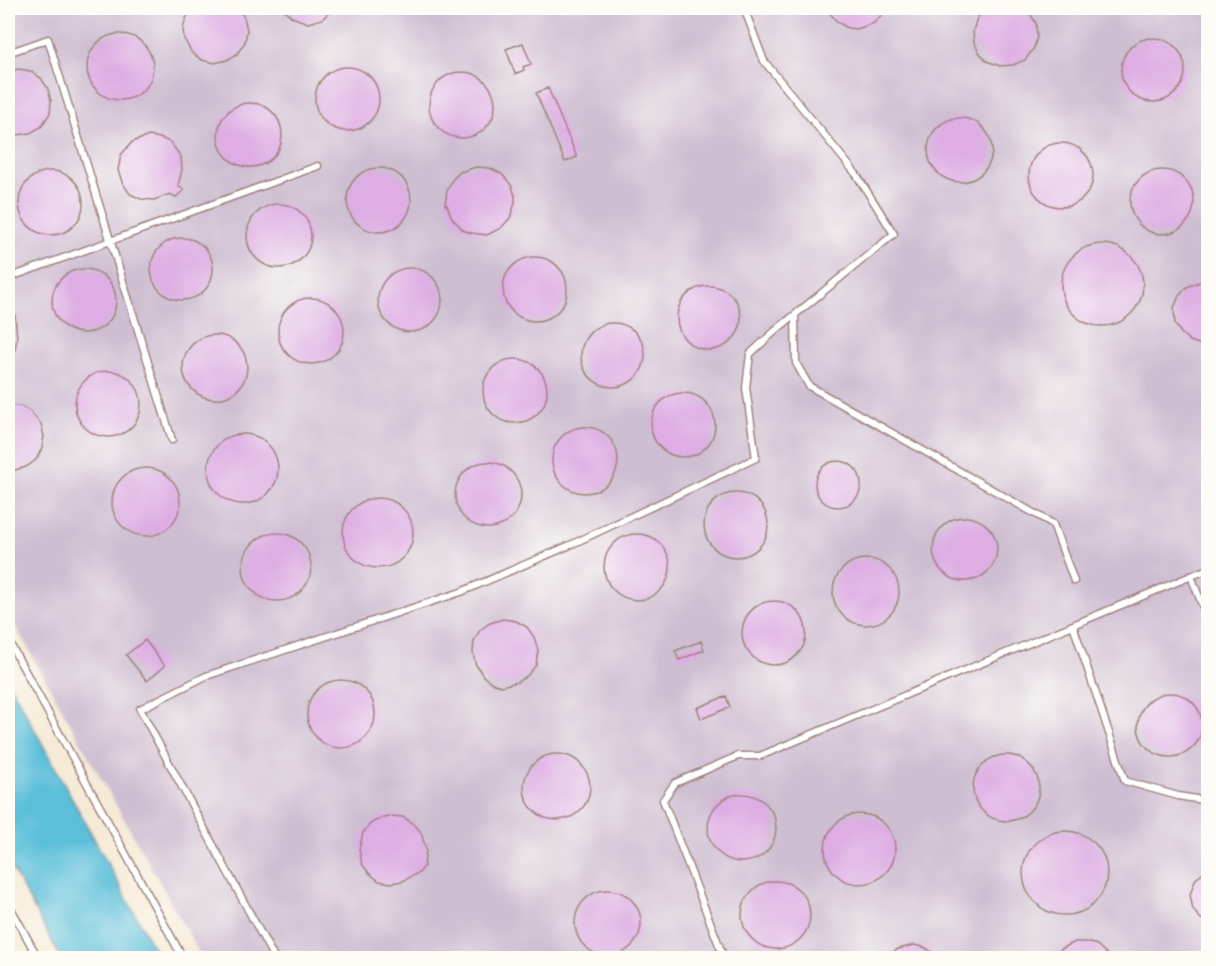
<svg xmlns="http://www.w3.org/2000/svg" width="1216" height="966" font-family="'Architects Daughter',sans-serif">
<style>
.industrial{fill:#cebed1}
.water{fill:#5cbfda;stroke:#536f82;stroke-width:1.5}
.building{fill:#ddade3}
.lines{fill:none;stroke-linecap:round;stroke-linejoin:round}
.service-casing{stroke:#a08480;stroke-width:9}
.service{stroke:#fff;stroke-width:6}
</style>
<rect width="100%" height="100%" fill="#fdfcf7"/>
<filter id="ink" filterUnits="userSpaceOnUse"><feTurbulence type="fractalNoise" baseFrequency=".0167" numOctaves="2"/><feDisplacementMap in="SourceGraphic" scale="12" xChannelSelector="R" yChannelSelector="G"/><feConvolveMatrix kernelMatrix="1 2 1 2 8 2 1 2 1" color-interpolation-filters="sRGB"/></filter>
<filter id="wash" filterUnits="userSpaceOnUse"><feTurbulence type="fractalNoise" baseFrequency=".008" numOctaves="4" result="noise"/><feDisplacementMap in="SourceGraphic" scale="24" xChannelSelector="R" yChannelSelector="G"/><feGaussianBlur stdDeviation="1.35" result="paint"/><feColorMatrix in="noise" values="0 0 0 0 0 0 0 0 0 0 0 0 0 0 0 0 0 1.4 0 .05"/><feComposite in="paint" operator="in"/></filter>
<g filter="url(#wash)">
<rect width="100%" height="100%" fill="#f5ead5"/>
<!-- industrial -->
<path class="industrial" d="M8 8H1208V958H202L8 613Z"/>
<!-- water -->
<path class="water" d="M8 681 159 958H61L8 861Z"/>
<g id="blocks">
<!-- building -->
<path class="building" d="M193 8H237L244 17 247 30 245 42 237 54 227 60 215 63 202 60 192 53 184 39 183 28 187 16Z
M282 8H334L322 19 308 23 292 17Z
M826 8H888L874 23 857 29 848 28 837 22Z
M986 8H1024L1029 12 1036 23 1037 37 1034 48 1025 60 1013 65 1000 66 987 61 979 52 974 42 973 31 977 18Z
M87 67a33 33 0 1 1 66 0a33 33 0 1 1-66 0Z
M1121 70a32 32 0 1 1 64 0a32 32 0 1 1-64 0Z
M523 43 531 64 523 67 524 70 515 74 506 49Z
M315 99a32 32 0 1 1 64 0a32 32 0 1 1-64 0Z
M19 69 30 71 41 78 48 89 51 101 50 113 41 127 30 133 17 135 8 134V71Z
M429 105a33 33 0 1 1 66 0a33 33 0 1 1-66 0Z
M548 88 577 157 565 162 536 93Z
M218 135a32 32 0 1 1 64 0a32 32 0 1 1-64 0Z
M928 150a32 32 0 1 1 64 0a32 32 0 1 1-64 0Z
M149 136 160 138 170 142 181 157 182 170 178 186 184 190 176 197 170 194 154 200 141 199 130 194 122 182 118 170 121 155 132 142Z
M1029 175a32 32 0 1 1 64 0a32 32 0 1 1-64 0Z
M476 167 490 168 502 174 512 186 515 196V203L510 218 501 228 487 235 471 233 463 230 452 218 447 205H445L447 191 452 180 460 172Z
M347 200a32 32 0 1 1 64 0a32 32 0 1 1-64 0Z
M1130 202a32 32 0 1 1 64 0a32 32 0 1 1-64 0Z
M19 203a32 32 0 1 1 64 0a32 32 0 1 1-64 0Z
M247 236a32 32 0 1 1 64 0a32 32 0 1 1-64 0Z
M151 269a31 31 0 1 1 62 0a31 31 0 1 1-62 0Z
M1061 285a41 41 0 1 1 82 0a41 41 0 1 1-82 0Z
M503 289a32 32 0 1 1 64 0a32 32 0 1 1-64 0Z
M378 300a32 32 0 1 1 64 0a32 32 0 1 1-64 0Z
M52 301a32 32 0 1 1 64 0a32 32 0 1 1-64 0Z
M1209 281V345H1202L1190 341 1181 333 1175 324 1174 308 1179 296 1187 287 1199 282Z
M677 318a32 32 0 1 1 64 0a32 32 0 1 1-64 0Z
M278 331a33 33 0 1 1 66 0a33 33 0 1 1-66 0Z
M8 315H15L17 338 13 361H8Z
M581 355a32 32 0 1 1 64 0a32 32 0 1 1-64 0Z
M183 367a32 32 0 1 1 64 0a32 32 0 1 1-64 0Z
M483 391a32 32 0 1 1 64 0a32 32 0 1 1-64 0Z
M75 404a33 33 0 1 1 66 0a33 33 0 1 1-66 0Z
M651 425a32 32 0 1 1 64 0a32 32 0 1 1-64 0Z
M8 405 21 406 31 412 41 424 44 436 42 448 36 460 26 467 15 470H8Z
M552 460a33 33 0 1 1 66 0a33 33 0 1 1-66 0Z
M208 469a35 35 0 1 1 70 0a35 35 0 1 1-70 0Z
M815 484a23 23 0 1 1 46 0a23 23 0 1 1-46 0Z
M455 495a33 33 0 1 1 66 0a33 33 0 1 1-66 0Z
M112 502a34 34 0 1 1 68 0a34 34 0 1 1-68 0Z
M704 525a32 32 0 1 1 64 0a32 32 0 1 1-64 0Z
M343 533a35 35 0 1 1 70 0a35 35 0 1 1-70 0Z
M933 549a32 32 0 1 1 64 0a32 32 0 1 1-64 0Z
M243 567a34 34 0 1 1 68 0a34 34 0 1 1-68 0Z
M604 567a33 33 0 1 1 66 0a33 33 0 1 1-66 0Z
M833 592a33 33 0 1 1 66 0a33 33 0 1 1-66 0Z
M742 633a32 32 0 1 1 64 0a32 32 0 1 1-64 0Z
M503 619 516 621 527 627 534 637 538 650 536 665 527 676 517 682 502 686 494 684 483 676 475 663 473 652 474 641 480 630 490 623Z
M145 640 165 666 147 681 126 655Z
M701 641 704 650 679 660 675 651Z
M307 714a34 34 0 1 1 68 0a34 34 0 1 1-68 0Z
M1138 725a32 32 0 1 1 64 0a32 32 0 1 1-64 0Z
M726 696 730 707 701 719 697 708Z
M524 787a33 33 0 1 1 66 0a33 33 0 1 1-66 0Z
M973 788a33 33 0 1 1 66 0a33 33 0 1 1-66 0Z
M708 828a34 34 0 1 1 68 0a34 34 0 1 1-68 0Z
M825 849a35 35 0 1 1 70 0a35 35 0 1 1-70 0Z
M391 816 403 817 414 824 421 832 426 850 424 866 420 872 403 881 391 883 379 881 369 873 362 864 359 849 363 833 370 824 383 817Z
M1023 873a42 42 0 1 1 84 0a42 42 0 1 1-84 0Z
M1209 866V925L1200 918 1193 910 1190 895 1195 880Z
M742 915a34 34 0 1 1 68 0a34 34 0 1 1-68 0Z
M575 923a33 33 0 1 1 66 0a33 33 0 1 1-66 0Z
M1075 942H1086L1097 945 1111 958H1051L1061 949Z
M914 945 924 947 942 958H884L898 949Z"/>
</g>
</g>
<g filter="url(#ink)">
<use href="#blocks" fill-opacity="0" stroke="#a08480" stroke-width="1.5"/>
<g class="lines">
<defs>
<path id="service" d="M8 53 48 39 172 440
M8 278 318 166
M795 315 796 363 809 386 1053 524 1074 581
M1191 576 1208 620
M1073 625 1208 569
M8 640 183 958
M8 903 38 958
M274 958 140 709 206 676 461 592 568 546 756 458 746 388 750 354 775 331 894 234 856 174 764 61 744 8
M724 958 663 800 675 783 738 756H760L1073 625 1125 781 1178 796 1208 801"/>
</defs>
<!-- service casing -->
<use href="#service" class="service-casing"/>
<!-- service -->
<use href="#service" class="service"/>
</g>
</g>
<!-- margin -->
<rect width="1216" height="966" fill="none" stroke="#fdfcf7" stroke-width="30"/>
</svg>
